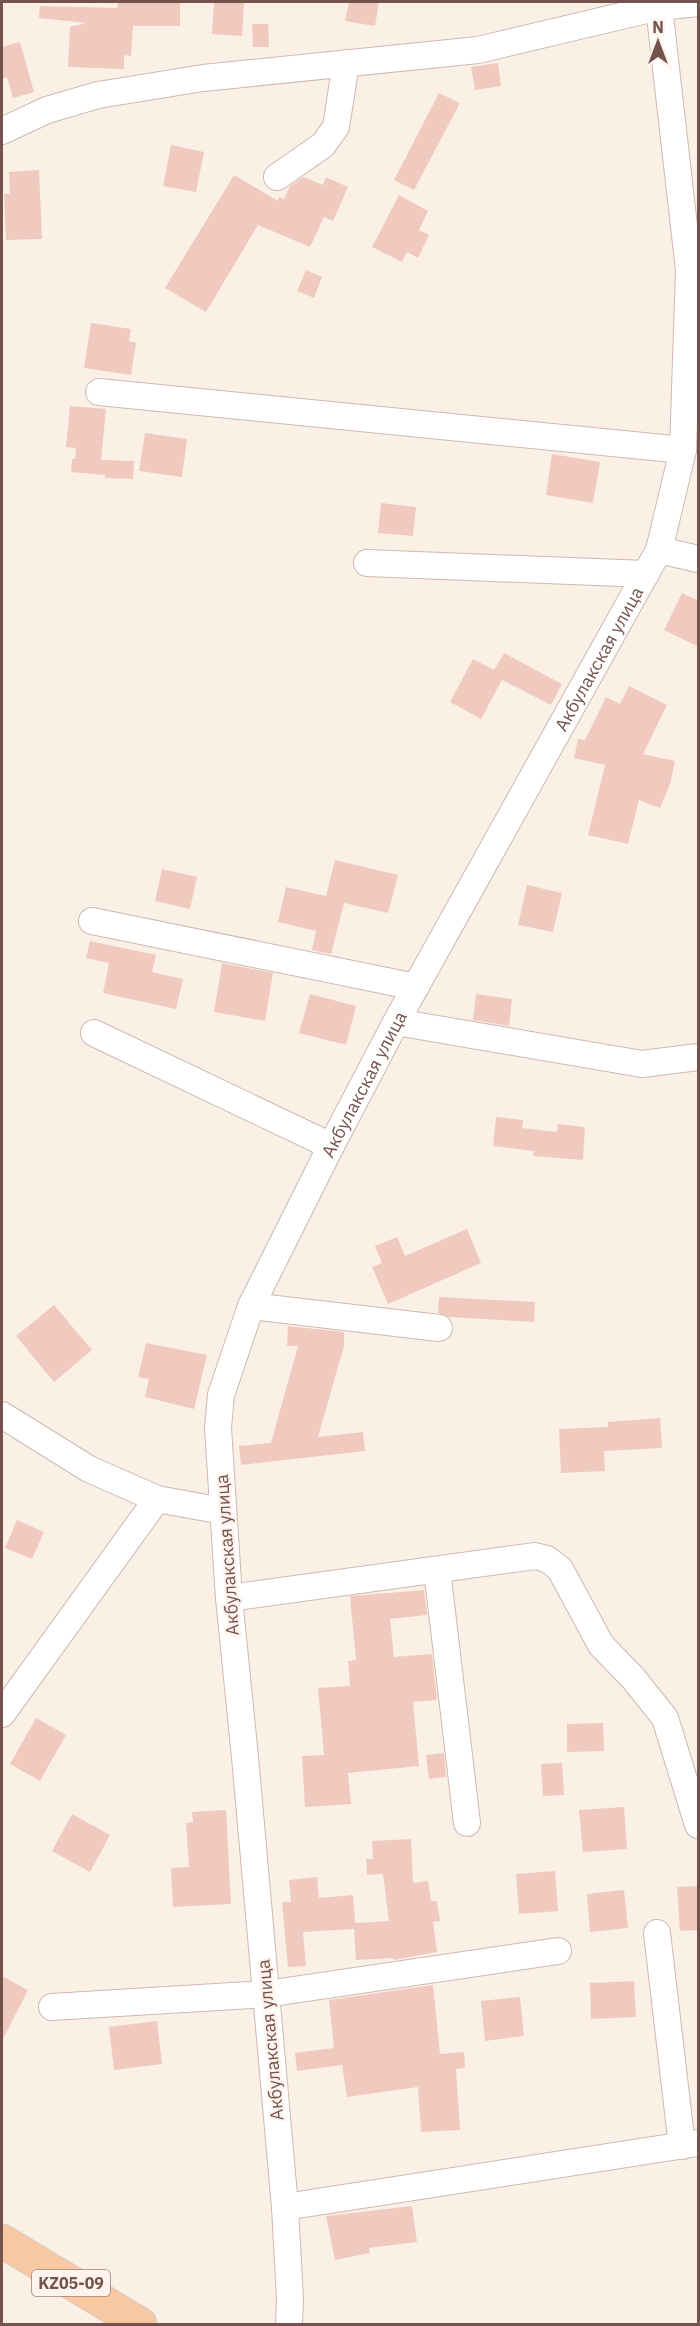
<svg xmlns="http://www.w3.org/2000/svg" width="700" height="2326" font-family="'IBM Plex Sans',sans-serif">
<style>
.building{fill:#f0cabf}
.lines{fill:none;stroke-linecap:round;stroke-linejoin:round}
.minor-casing{stroke:#cfb8b0;stroke-width:28}
.major-casing{stroke:#d8cfcd;stroke-width:35}
.minor{stroke:#fff;stroke-width:26}
.major{stroke:#f7c8a2;stroke-width:33}
.labels{text-anchor:middle;dominant-baseline:central;stroke-width:5;stroke-linejoin:round;paint-order:stroke}
.shield{fill:#fef4ed;stroke:#9d837c;stroke-width:1.5}
.shield-label{font-size:16px;font-weight:bold;fill:#74534c}
.street-label{font-size:18px;fill:#74534c;stroke:#fef4ed}
</style>
<rect width="100%" height="100%" fill="#fbf0e6"/>
<!-- building -->
<path class="building" d="M143 2H180V26H133L131 56 124 55V69L68 67 70 27 86 23 39 18 40 6 117 8 118 3H143Z
M214 2H244L242 36 212 34Z
M349 2H379L375 26 345 21Z
M252 24H268L269 47H253Z
M20 42 34 92 13 98 7 77 2 79V47Z
M498 63 501 86 475 90 471 67Z
M439 93 460 103 414 190 394 180Z
M171 145 204 152 196 192 163 186Z
M39 170 42 239 6 240 4 194H10L9 172Z
M234 175 278 201 279 197 284 199 290 186 303 177 323 185 326 177 348 187 333 221 324 217 310 247 258 225 206 312 165 288Z
M399 195 428 211 419 230 429 235 418 258 407 252 402 262 372 247Z
M306 270 322 277 314 298 297 291Z
M91 323 131 329 129 341 136 343 131 375 84 368Z
M70 406 106 409 101 460 134 461 133 479 105 478V475L71 472 72 459H75L76 448 66 447Z
M145 433 187 439 182 477 139 471Z
M552 454 600 462 593 503 546 495Z
M381 503 416 507 413 536 378 533Z
M682 593 699 601V647L664 630Z
M504 653 562 684 551 705 502 680 481 719 450 702 473 659 494 670Z
M629 686 667 705 643 754 675 761 670 784 660 808 639 800 628 844 588 835 605 765 574 758 578 739 585 740 606 697 620 704Z
M335 860 398 875 388 913 344 903 331 954 312 950 316 931 278 922 286 887 326 896Z
M162 869 197 877 190 909 155 901Z
M527 885 562 893 553 932 518 925Z
M90 941 156 955 152 972 183 979 176 1009 103 993 109 963 86 958Z
M222 963 273 973 265 1021 214 1012Z
M310 994 356 1006 346 1045 299 1033Z
M476 994 512 999 509 1026 473 1020Z
M496 1117 523 1120 522 1128 557 1132 558 1124 585 1127 583 1160 533 1156 534 1151 493 1146Z
M467 1229 481 1263 388 1304 372 1267 382 1263 375 1246 397 1237 405 1256Z
M439 1297 535 1302 534 1322 449 1317 438 1313Z
M54 1305 92 1350 54 1382 16 1336Z
M288 1326 344 1332V1346L318 1437 363 1432 365 1451 241 1465 239 1446 271 1443 298 1346H287Z
M146 1343 207 1355 194 1409 145 1397 149 1379 138 1377Z
M660 1418 662 1448 604 1451 605 1471 561 1473 559 1429 608 1427V1422Z
M17 1520 44 1532 32 1559 5 1548Z
M424 1590 427 1615 390 1619 394 1657 432 1654 437 1700 413 1702 419 1766 348 1773 351 1804 305 1807 302 1756 324 1755 318 1688 350 1686 348 1661 356 1660 350 1596Z
M36 1718 66 1735 40 1781 10 1764Z
M603 1723 604 1751 567 1752V1724Z
M444 1753 446 1777 429 1779 426 1755Z
M562 1763 564 1795 543 1796 541 1764Z
M624 1807 627 1849 583 1852 579 1810Z
M226 1810 231 1904 173 1907 171 1868 189 1867 186 1823 193 1822 192 1812Z
M72 1814 110 1835 90 1872 52 1851Z
M411 1839 413 1883 428 1881 431 1901H437L440 1921 433 1922 437 1952 394 1960 393 1958 356 1960 354 1929 303 1932 306 1966 288 1967 282 1902H291L289 1880 317 1877 319 1898 353 1895 355 1923 389 1921 383 1874 367 1875 366 1859H373L372 1841Z
M555 1871 558 1911 519 1914 516 1874Z
M699 1886V1930L680 1931 677 1887Z
M624 1890 628 1928 590 1932 587 1894Z
M2 1976 28 1990 2 2041Z
M634 1981 636 2017 591 2019 590 1983Z
M433 1985 440 2054 464 2052 465 2068 456 2069 460 2130 421 2132 418 2087 347 2097 342 2065 297 2071 295 2053 334 2048 329 2000Z
M520 1997 524 2036 485 2041 481 2001Z
M157 2021 162 2064 114 2070 109 2027Z
M412 2206 417 2242 369 2248 370 2253 335 2260 326 2216Z"/>
<g class="lines">
<defs>
<g id="minor">
<path d="M2 131 47 110 98 95 203 78 478 50 659 7 698 3"/>
<path d="M277 177 323 145 336 127 346 63"/>
<path d="M99 392 683 450"/>
<path d="M659 550 698 559"/>
<path d="M367 563 646 574"/>
<path d="M92 921 416 987"/>
<path d="M396 1022 642 1064 698 1057"/>
<path d="M94 1033 331 1146"/>
<path d="M251 1306 439 1328"/>
<path d="M2 1415 89 1469 157 1499 223 1511"/>
<path d="M437 1570 467 1823"/>
<path d="M229 1598 535 1556 547 1559 560 1569 601 1645 633 1678 665 1718 698 1825"/>
<path d="M2 1714 157 1499"/>
<path d="M657 1933 682 2146"/>
<path d="M52 2007 266 1994 558 1951"/>
<path d="M285 2207 698 2143"/>
<path id="s1" d="M289 2324 290 2300 285 2207 245 1757 229 1598 218 1428 221 1395 251 1306 331 1146 396 1022 659 550 683 450 689 270 659 7"/>
</g>
<path id="major" d="M2 2241 140 2324"/>
</defs>
<!-- minor casing -->
<use href="#minor" class="minor-casing"/>
<!-- major casing -->
<use href="#major" class="major-casing"/>
<!-- minor -->
<use href="#minor" class="minor"/>
<!-- major -->
<use href="#major" class="major"/>
</g>
<g class="labels">
<!-- shield labels -->
<rect class="shield" x="32" y="2270" width="78" height="26" rx="4.5"/>
<g class="shield-label">
<text x="71" y="2283">KZ05-09</text>
</g>
<!-- street labels -->
<g class="street-label">
<text stroke="none"><textPath href="#s1" startOffset="1761">Акбулакская улица</textPath></text>
<text stroke="none"><textPath href="#s1" startOffset="1275">Акбулакская улица</textPath></text>
<text transform="translate(227 1555) rotate(-94)">Акбулакская улица</text>
<text transform="translate(270 2040) rotate(-95)">Акбулакская улица</text>
</g>
</g>
<!-- border -->
<rect width="700" height="2326" fill="none" stroke="#74534c" stroke-width="6"/>
<!-- north arrow -->
<g transform="translate(658 42)" stroke="#fef4ed" stroke-width="4.5" paint-order="stroke">
<path d="M0-4.5L10 22L0 15L-10 22Z" fill="#74534c"/>
<text y="-9" font-size="16" font-weight="bold" text-anchor="middle" fill="#74534c">N</text>
</g>
</svg>
